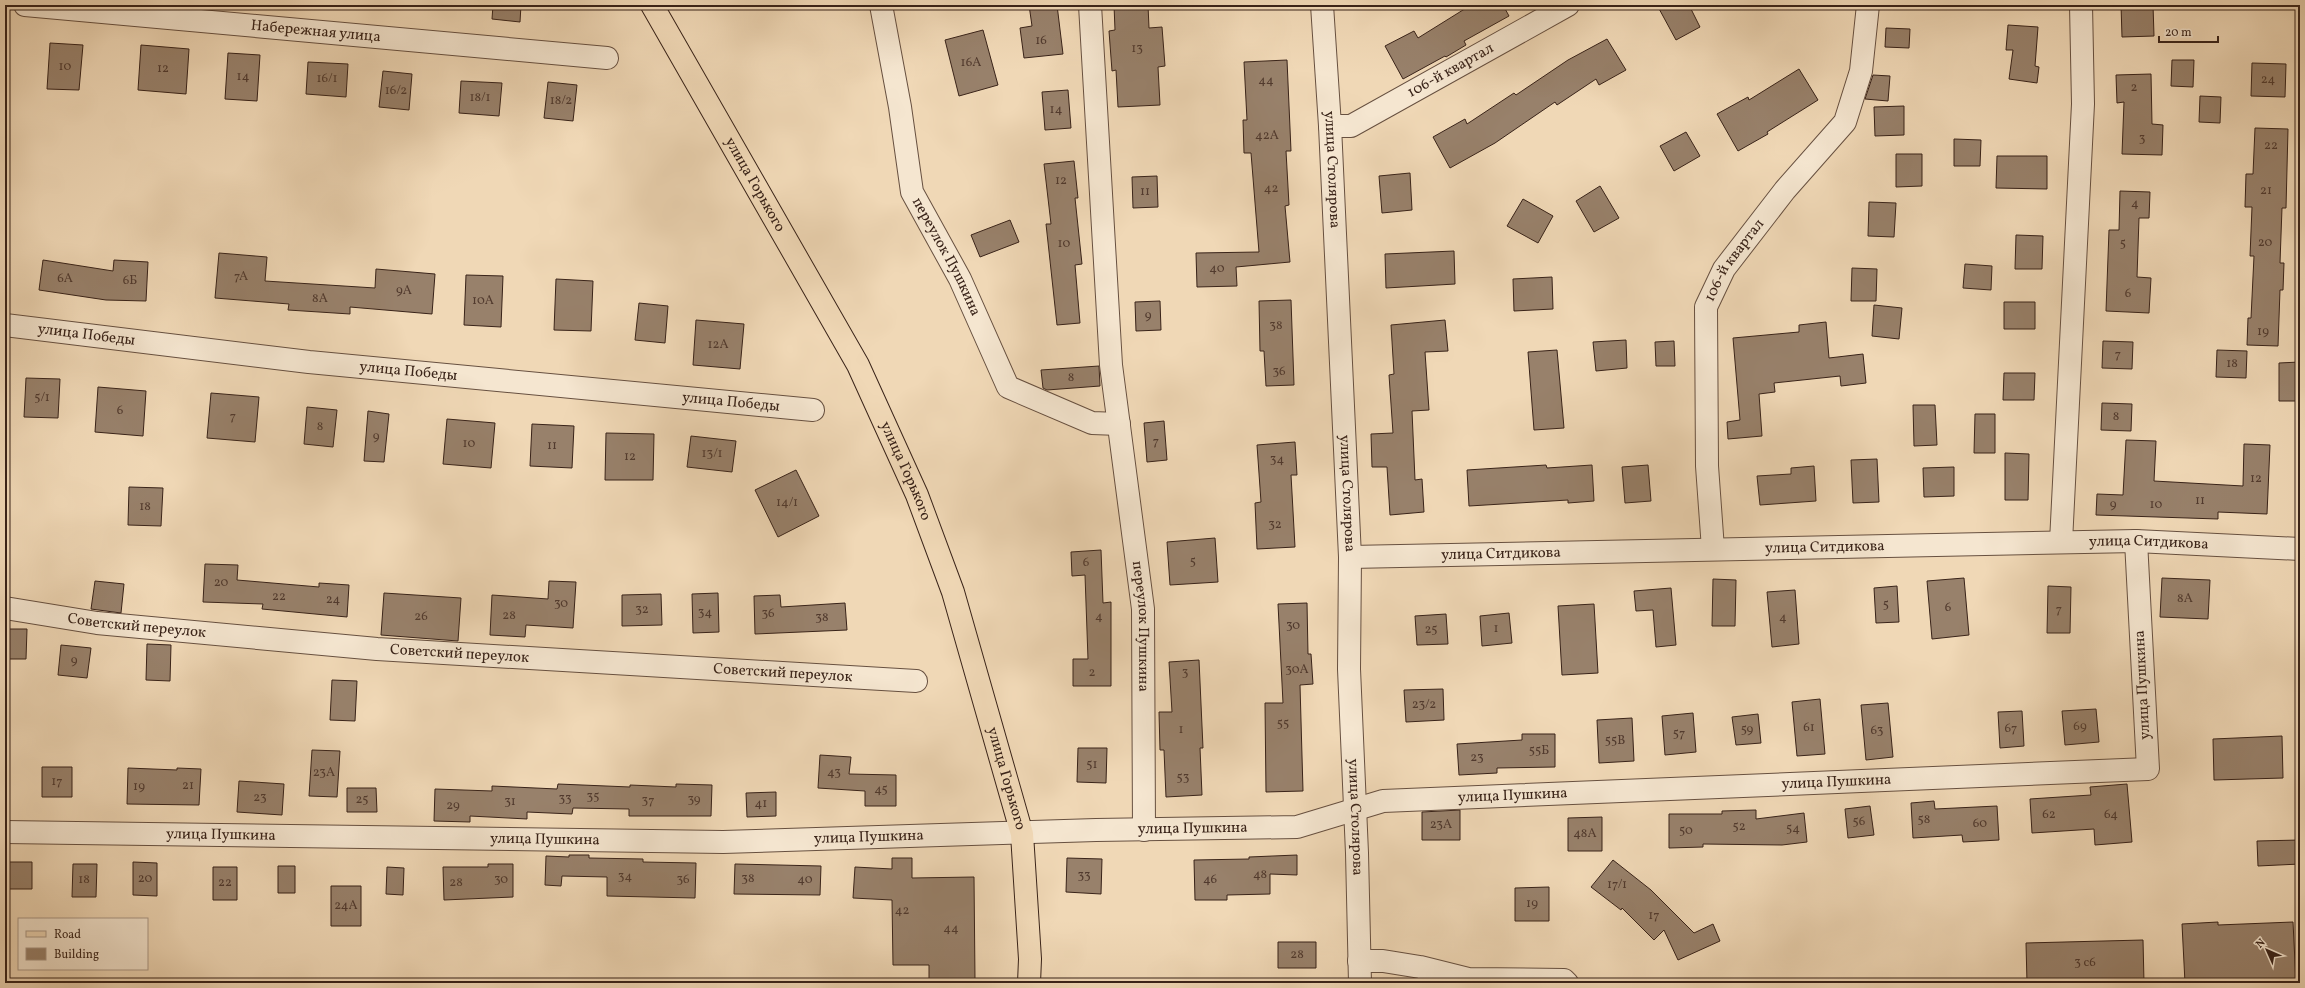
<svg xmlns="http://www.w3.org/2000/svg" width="2305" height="988" font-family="Vollkorn,serif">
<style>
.building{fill:#98816b;stroke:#392319}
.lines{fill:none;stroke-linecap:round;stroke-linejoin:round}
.minor-casing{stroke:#675040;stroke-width:24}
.major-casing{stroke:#392319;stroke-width:24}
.minor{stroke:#f5e6d0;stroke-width:22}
.major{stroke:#f0d8b6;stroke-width:22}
.labels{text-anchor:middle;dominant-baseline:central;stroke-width:3;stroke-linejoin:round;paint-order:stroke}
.number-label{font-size:13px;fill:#513a2e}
.street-label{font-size:15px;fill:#392319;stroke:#f5e6d0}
</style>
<rect width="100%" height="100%" fill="#f0d8b6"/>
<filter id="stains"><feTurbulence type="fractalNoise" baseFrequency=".005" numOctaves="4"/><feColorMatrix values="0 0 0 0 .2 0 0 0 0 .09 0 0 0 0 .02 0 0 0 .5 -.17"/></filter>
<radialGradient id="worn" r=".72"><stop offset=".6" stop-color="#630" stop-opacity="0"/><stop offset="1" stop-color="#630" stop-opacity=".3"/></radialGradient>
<!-- building -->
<path class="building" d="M493 5H521L520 22 492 19Z
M1029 5H1057L1063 54 1024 58 1020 28 1032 26Z
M1114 5H1148L1149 28 1162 27 1165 66 1158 67 1160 105 1118 107 1116 70 1112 71 1109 31 1115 30Z
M1471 5H1503L1509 16 1464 41 1466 45 1446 57 1445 56 1403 79 1385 46 1414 31 1418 38Z
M1657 5H1689L1700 27 1676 40Z
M2121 5H2153L2154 36 2122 37Z
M2008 25 2038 27 2035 66 2039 67 2037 83 2009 79 2013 50H2006Z
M1886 28 1910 29 1909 48 1885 47Z
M983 30 998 85 959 96 945 40Z
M1607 39 1626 70 1599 85 1596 79 1557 105 1555 102 1495 143 1450 168 1433 137 1465 119 1467 124 1514 93 1516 95 1568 60Z
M50 43 83 45 79 90 47 89Z
M141 45 189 49 186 94 138 90Z
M228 53 260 55 257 101 225 99Z
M1287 60 1291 151H1286L1289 205 1285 206 1290 262 1236 267 1237 286 1197 287 1196 253 1259 252 1251 153H1244L1243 120H1247L1244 62Z
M2172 60H2194L2193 87 2171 86Z
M308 62 348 64 346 97 306 94Z
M2252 63 2286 64 2285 97 2251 96Z
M1799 69 1818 100 1767 132 1768 134 1738 151 1717 114 1748 97 1749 100Z
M383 71 412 74 409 110 379 107Z
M2151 74 2152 124 2163 125 2162 155 2122 154 2124 102 2117 103 2116 75Z
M1873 75 1890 76 1888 101 1865 99Z
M461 81 502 83 499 116 459 113Z
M548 82 577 85 573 121 544 118Z
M1068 90 1071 128 1045 130 1042 92Z
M2200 96 2221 97 2220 123 2199 122Z
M1904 106V135L1875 136 1874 107Z
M2255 128 2288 129 2286 208H2282L2280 263H2284L2283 290H2280L2278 346 2247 345 2248 318H2251L2254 256H2250L2252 207H2245L2246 174H2253Z
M1686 132 1700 156 1674 171 1660 146Z
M1954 139 1981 140 1980 166H1954Z
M1896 154H1922V186L1896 187Z
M1997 156H2047V189L1996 188Z
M1074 161 1078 198H1075L1082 264 1075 265 1080 323 1057 325 1046 224H1051L1044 164Z
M1410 173 1412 210 1382 213 1379 176Z
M1157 176 1158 207 1133 208 1132 177Z
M1600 186 1619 218 1594 232 1576 201Z
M2120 191 2150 192 2149 218H2139L2137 277 2151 278 2149 313 2106 311 2109 230H2119Z
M1523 199 1553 216 1538 243 1507 226Z
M1869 202 1896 203 1894 237 1868 236Z
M1010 220 1019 242 980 257 971 235Z
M2016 235 2043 236 2042 269H2015Z
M1454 251 1455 284 1386 288 1385 254Z
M219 253 267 257 265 281 375 288 376 269 435 274 432 314 350 307V314L288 310 289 304 215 298Z
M43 260 113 271 114 260 148 262 146 301 106 300 39 290Z
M1965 264 1992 266 1991 290 1963 288Z
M1852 268 1877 269 1876 301H1851Z
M466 275 503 276 501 327 464 325Z
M1552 277 1553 309 1514 311 1513 279Z
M556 279 593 281 591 331 554 330Z
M1291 300 1294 385 1266 386 1264 351H1260L1259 301Z
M1160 301 1161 330 1136 331 1135 302Z
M2004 302H2035V329H2004Z
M639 303 668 306 665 343 635 340Z
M1874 305 1902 308 1899 339 1872 336Z
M696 320 744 324 740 369 693 365Z
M1445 320 1448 351 1425 352 1429 410 1412 411 1415 480 1422 479 1424 512 1390 515 1387 467H1372L1371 434 1393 433 1389 375 1394 374 1391 325Z
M1826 322 1829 358 1863 354 1866 383 1841 386 1840 376 1774 383 1775 392 1759 394 1762 436 1728 439 1727 422 1740 420 1733 338 1799 332V325Z
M1626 340 1627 368 1596 371 1593 342Z
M1674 341 1675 366H1656L1655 342Z
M2103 341 2133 342 2132 369 2102 368Z
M1557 350 1564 428 1534 430 1528 352Z
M2217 350 2247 351 2246 378 2216 377Z
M2300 362V401H2279V363Z
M1099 366 1100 386 1047 390 1043 388 1041 370Z
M2004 373H2035L2034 400H2003Z
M26 378 60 379 58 418 24 417Z
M98 387 146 391 143 436 95 432Z
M211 393 259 397 255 442 207 438Z
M2102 403 2132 404 2131 431 2101 430Z
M1913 405H1935L1937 445 1914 446Z
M307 407 337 410 333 447 304 444Z
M368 411 389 414 384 462 364 461Z
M1975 414H1995V453H1974Z
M447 419 495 423 491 468 443 464Z
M1164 421 1167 460 1147 462 1144 423Z
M532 424 574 426 572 468 530 466Z
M606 433 654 434 653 480H605Z
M691 436 736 441 732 472 687 467Z
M2126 440 2156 441 2154 481 2243 486 2244 444 2270 445 2267 514 2218 512V519L2096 515 2097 494 2123 495Z
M1295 442 1297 475H1291L1295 547 1257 549 1255 503 1261 502 1257 445Z
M2005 453 2029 454 2028 500H2005Z
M1877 459 1879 502 1853 503 1851 460Z
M1546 465 1547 468 1592 465 1594 501 1568 503V500L1469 506 1467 470Z
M1648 465 1651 501 1625 503 1622 467Z
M1814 466 1816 501 1760 505 1757 476 1791 474V468Z
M1954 467V496L1924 497 1923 468Z
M796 470 819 516 778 537 755 490Z
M129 487 163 488 161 526 128 525Z
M1215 538 1218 582 1170 585 1167 542Z
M1101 550 1103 603 1111 602V686H1073V659H1088L1085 575 1072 576 1071 552Z
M205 564 238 565 237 580 319 587V583L349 585 347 617 262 609 263 604 203 602Z
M1964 578 1969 635 1932 639 1927 581Z
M2162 578 2210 580 2208 619 2160 617Z
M1713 579 1736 580 1735 626H1712Z
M95 581 124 584 121 613 91 609Z
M549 581 576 582 573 628 526 625 525 637 490 635 492 595 548 599Z
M1897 586 1899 622 1876 623 1874 588Z
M2048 586 2071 587 2070 633H2047Z
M1671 588 1676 645 1656 647 1653 610 1636 611 1634 591Z
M1795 590 1799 644 1772 647 1767 592Z
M384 593 461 598 458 641 381 635Z
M718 593 719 632 693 633 692 594Z
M661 594 662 625 622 626V595Z
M780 595 781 607 845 603 847 630 755 634 754 596Z
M1307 603 1308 654H1311L1313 684 1300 685 1303 791 1266 792 1265 703H1283L1278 604Z
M1594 604 1598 673 1562 675 1558 606Z
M1509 613 1512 643 1482 646 1480 616Z
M1446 614 1448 644 1417 645 1415 616Z
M5 629H27L26 659H5Z
M147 644 171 645 170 681 146 680Z
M61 645 91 648 87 678 58 675Z
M1199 660 1203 748H1200L1202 795 1166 797 1164 750H1160L1159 712H1172L1169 662Z
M332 680 357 681 355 721 330 720Z
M1443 689 1444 720 1406 722 1404 690Z
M1820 699 1825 754 1797 756 1792 702Z
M1888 703 1893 757 1866 760 1861 705Z
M2096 709 2099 742 2065 745 2062 711Z
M2022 711 2024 746 2000 748 1998 712Z
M1693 713 1696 752 1665 755 1662 716Z
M1758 714 1761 743 1736 745 1732 717Z
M1632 718 1634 761 1599 763 1597 720Z
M1522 734H1555V767L1497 768V773L1459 775 1457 744 1522 740Z
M2282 736 2283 778 2214 780 2213 739Z
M1078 748H1107L1106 783 1077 782Z
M312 750 340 751 337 797 309 796Z
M820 755 851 757 849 774 896 775V806H865V791L818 788Z
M42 767H72V797H42Z
M128 768 177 770V768L201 769 199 805 127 804Z
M239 781 284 784 282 815 237 812Z
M558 784 630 787V785L676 787V784L712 785 711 816H629V809L573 808 572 814 527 812V819L470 816V822L434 821 435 789 492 791V786L557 789Z
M2127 784 2132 842 2095 845 2094 829 2032 833 2030 799 2091 795 2090 787Z
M347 788H376L377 812H347Z
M776 792V816L747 817 746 793Z
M1934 801 1935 809 1997 806 1999 840 1963 842 1962 835 1913 838 1911 803Z
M1870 806 1874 835 1848 838 1845 809Z
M1460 810V840H1422V812Z
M1756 810V819L1804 813 1807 842 1782 845 1703 844V847L1669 848V814H1722V811Z
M1602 817V851H1568V818Z
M2300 840V864L2258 866 2257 841Z
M569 855H589V858L643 859V862L696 863 695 898 607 896V877L562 876 561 886 545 885 546 856 569 857Z
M1297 855V875L1270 874V894L1227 895V900H1195L1194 860 1249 859V857Z
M892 858H912V878L974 877 975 980 929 981V965H893L892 900 853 898 855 867 892 869Z
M1067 858 1102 859 1101 894 1066 892Z
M1613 860 1651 890 1694 933 1713 924 1720 941 1678 960 1664 930 1654 940 1622 908 1621 910 1591 887Z
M5 862H32V889H5Z
M133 862 157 863V896L133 895Z
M73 864H97L96 897H72Z
M488 864H513V897L444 900 443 867H488Z
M735 864 821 866 820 895 734 894Z
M278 866H295V893H278Z
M213 867H237V900H213Z
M387 867 404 868 403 895 386 894Z
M331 886H361V926H331Z
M1549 887V921H1515V888Z
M2218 922V925L2293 922 2296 983H2185L2182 924Z
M2143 940 2144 983H2027L2026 943Z
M1278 942H1316V968H1278Z"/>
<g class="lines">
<defs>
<g id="minor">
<path id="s1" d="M25 5 607 58"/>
<path id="s2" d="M881 5 900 107 912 192 960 279 1008 387 1092 423 1119 424"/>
<path id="s3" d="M1090 5 1111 365 1143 609 1144 830"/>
<path id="s4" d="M1322 5 1330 126 1350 557 1349 669 1357 853 1360 983"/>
<path id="s5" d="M1330 126H1351L1568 5"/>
<path id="s6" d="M5 325 309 362 813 410"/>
<path d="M2061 542 2083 104 2081 5"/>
<path id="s7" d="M1713 549 1707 466 1706 307 1724 269 1785 190 1845 122 1861 71 1868 5"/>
<path id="s8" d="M1350 557 2136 541 2300 549"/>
<path id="s9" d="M5 608 97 623 377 649 916 681"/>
<path id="s10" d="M5 832 723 842 1096 830 1297 827 1383 801 2148 769 2136 541"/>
<path d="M1359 961H1383L1420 967 1468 979 1564 980 1567 983"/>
</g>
<g id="major">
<path id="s11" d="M652 5 858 365 917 495 953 592 1022 834 1030 959 1029 983"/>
</g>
</defs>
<!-- minor casing -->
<use href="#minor" class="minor-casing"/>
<!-- major casing -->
<use href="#major" class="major-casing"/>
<!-- minor -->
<use href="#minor" class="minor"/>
<!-- major -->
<use href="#major" class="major"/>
</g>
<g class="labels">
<!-- number labels -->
<g class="number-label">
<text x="1041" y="41">16</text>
<text x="1137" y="49">13</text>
<text x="971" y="63">16А</text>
<text x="65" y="67">10</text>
<text x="163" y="69">12</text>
<text x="243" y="77">14</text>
<text x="327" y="79">16/1</text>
<text x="2268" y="80">24</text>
<text x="1266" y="81">44</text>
<text x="2134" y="88">2</text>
<text x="396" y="91">16/2</text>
<text x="480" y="98">18/1</text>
<text x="561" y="101">18/2</text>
<text x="1056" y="110">14</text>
<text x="1267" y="136">42А</text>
<text x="2142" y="139">3</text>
<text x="2271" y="146">22</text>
<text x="1061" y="181">12</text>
<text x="1271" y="189">42</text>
<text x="2266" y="191">21</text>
<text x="1145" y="192">11</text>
<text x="2135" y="204">4</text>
<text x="2265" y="243">20</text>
<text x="1064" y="244">10</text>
<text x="2123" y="244">5</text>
<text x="1217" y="269">40</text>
<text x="241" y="277">7А</text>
<text x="65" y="279">6А</text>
<text x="130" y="281">6Б</text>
<text x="404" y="291">9А</text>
<text x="2128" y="294">6</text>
<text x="320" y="299">8А</text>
<text x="483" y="301">10А</text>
<text x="1148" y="316">9</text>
<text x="1276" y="326">38</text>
<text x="2263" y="332">19</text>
<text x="718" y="345">12А</text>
<text x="2118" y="355">7</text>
<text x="2232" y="364">18</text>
<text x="1279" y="372">36</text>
<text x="1071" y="378">8</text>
<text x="42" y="398">5/1</text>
<text x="120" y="411">6</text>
<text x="233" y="417">7</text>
<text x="2116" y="417">8</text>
<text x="320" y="427">8</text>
<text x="376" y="437">9</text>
<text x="1156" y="442">7</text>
<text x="469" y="444">10</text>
<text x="552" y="446">11</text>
<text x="712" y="454">13/1</text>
<text x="630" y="457">12</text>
<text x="1277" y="460">34</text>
<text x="2256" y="479">12</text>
<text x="2200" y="501">11</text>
<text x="787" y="503">14/1</text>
<text x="2113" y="505">9</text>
<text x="2156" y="505">10</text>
<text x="145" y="507">18</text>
<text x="1275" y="525">32</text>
<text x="1193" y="562">5</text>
<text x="1086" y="563">6</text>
<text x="221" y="583">20</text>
<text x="279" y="597">22</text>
<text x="2185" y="599">8А</text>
<text x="333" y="600">24</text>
<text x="561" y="604">30</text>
<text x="1886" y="605">5</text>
<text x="1948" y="608">6</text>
<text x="642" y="610">32</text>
<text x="2059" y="610">7</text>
<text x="705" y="613">34</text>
<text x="768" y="614">36</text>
<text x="509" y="616">28</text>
<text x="421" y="617">26</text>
<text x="1099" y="617">4</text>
<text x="822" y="618">38</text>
<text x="1783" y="618">4</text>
<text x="1293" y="626">30</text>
<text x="1496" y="629">1</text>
<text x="1431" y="630">25</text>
<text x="74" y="661">9</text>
<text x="1297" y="670">30А</text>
<text x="1092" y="673">2</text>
<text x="1185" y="673">3</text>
<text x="1424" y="705">23/2</text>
<text x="1283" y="724">55</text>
<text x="2080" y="727">69</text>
<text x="1809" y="728">61</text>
<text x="2011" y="729">67</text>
<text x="1181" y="730">1</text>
<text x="1747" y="730">59</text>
<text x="1877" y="731">63</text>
<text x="1679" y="734">57</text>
<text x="1615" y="741">55В</text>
<text x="1539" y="751">55Б</text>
<text x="1477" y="758">23</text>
<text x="1092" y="765">51</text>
<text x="324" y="773">23А</text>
<text x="834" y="773">43</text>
<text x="1183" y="778">53</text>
<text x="57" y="782">17</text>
<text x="188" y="786">21</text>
<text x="139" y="787">19</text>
<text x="881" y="790">45</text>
<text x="593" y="797">35</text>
<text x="260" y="798">23</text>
<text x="565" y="799">33</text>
<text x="362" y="800">25</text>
<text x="694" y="800">39</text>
<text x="648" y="801">37</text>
<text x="510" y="802">31</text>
<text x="761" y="804">41</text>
<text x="453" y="806">29</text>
<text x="2049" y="815">62</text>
<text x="2111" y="815">64</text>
<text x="1924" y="820">58</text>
<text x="1859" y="822">56</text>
<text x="1980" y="824">60</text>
<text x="1441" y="825">23А</text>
<text x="1739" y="827">52</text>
<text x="1793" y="829">54</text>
<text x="1686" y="831">50</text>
<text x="1585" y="834">48А</text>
<text x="1260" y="875">48</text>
<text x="1084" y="876">33</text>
<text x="625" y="877">34</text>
<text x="145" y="879">20</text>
<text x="748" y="879">38</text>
<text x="84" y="880">18</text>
<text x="501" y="880">30</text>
<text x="683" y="880">36</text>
<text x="805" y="880">40</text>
<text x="1210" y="880">46</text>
<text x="225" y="883">22</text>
<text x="456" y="883">28</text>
<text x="1617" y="885">17/1</text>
<text x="1532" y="904">19</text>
<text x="346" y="906">24А</text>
<text x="902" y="911">42</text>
<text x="1654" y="916">17</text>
<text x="951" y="929">44</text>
<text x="1297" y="955">28</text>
<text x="2085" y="963">3 с6</text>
</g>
<!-- street labels -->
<g class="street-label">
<text stroke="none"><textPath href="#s1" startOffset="292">Набережная улица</textPath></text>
<text stroke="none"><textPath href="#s5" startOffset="135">106-й квартал</textPath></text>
<text stroke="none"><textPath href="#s4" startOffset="165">улица Столярова</textPath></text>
<text stroke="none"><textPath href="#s11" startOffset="207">улица Горького</textPath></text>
<text stroke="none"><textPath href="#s2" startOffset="263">переулок Пушкина</textPath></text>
<text stroke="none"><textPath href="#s7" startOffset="297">106-й квартал</textPath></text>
<text stroke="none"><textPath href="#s6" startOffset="82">улица Победы</textPath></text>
<text stroke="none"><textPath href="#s6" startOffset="406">улица Победы</textPath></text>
<text stroke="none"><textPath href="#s6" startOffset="730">улица Победы</textPath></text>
<text stroke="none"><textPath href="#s11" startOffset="531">улица Горького</textPath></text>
<text stroke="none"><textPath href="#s4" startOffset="489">улица Столярова</textPath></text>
<text stroke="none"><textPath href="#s8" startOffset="799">улица Ситдикова</textPath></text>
<text stroke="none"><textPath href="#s8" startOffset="475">улица Ситдикова</textPath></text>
<text stroke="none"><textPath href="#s8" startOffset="151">улица Ситдикова</textPath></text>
<text stroke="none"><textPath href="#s9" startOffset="133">Советский переулок</textPath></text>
<text stroke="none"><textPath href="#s3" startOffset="624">переулок Пушкина</textPath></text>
<text stroke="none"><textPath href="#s9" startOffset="457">Советский переулок</textPath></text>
<text stroke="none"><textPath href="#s9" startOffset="781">Советский переулок</textPath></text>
<text transform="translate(2143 685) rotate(-93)">улица Пушкина</text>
<text stroke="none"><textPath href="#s11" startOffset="855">улица Горького</textPath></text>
<text stroke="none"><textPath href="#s10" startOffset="1836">улица Пушкина</textPath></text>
<text stroke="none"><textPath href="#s10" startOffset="1512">улица Пушкина</textPath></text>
<text stroke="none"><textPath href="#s4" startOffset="813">улица Столярова</textPath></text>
<text stroke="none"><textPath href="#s10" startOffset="1188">улица Пушкина</textPath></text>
<text stroke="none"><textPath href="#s10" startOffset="216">улица Пушкина</textPath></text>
<text stroke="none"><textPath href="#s10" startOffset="864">улица Пушкина</textPath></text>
<text stroke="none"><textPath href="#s10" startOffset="540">улица Пушкина</textPath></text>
</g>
</g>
<!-- margin -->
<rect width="2305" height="988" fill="none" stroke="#f0d8b6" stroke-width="20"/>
<rect x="6" y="6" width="2293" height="976" fill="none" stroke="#392319" stroke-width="2"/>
<rect x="10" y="10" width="2285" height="968" fill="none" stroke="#392319"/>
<!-- legend -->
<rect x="18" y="918" width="130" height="52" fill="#f5e6d0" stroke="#aa9887"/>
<rect x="26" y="931" width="20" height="6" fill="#f0d8b6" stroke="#aa9887"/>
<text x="54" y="938" font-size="12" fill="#392319">Road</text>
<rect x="26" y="948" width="20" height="12" fill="#98816b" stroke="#aa9887"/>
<text x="54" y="958" font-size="12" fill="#392319">Building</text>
<!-- north arrow -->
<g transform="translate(2267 950) rotate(315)" stroke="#f5e6d0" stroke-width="3" paint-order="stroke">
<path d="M0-3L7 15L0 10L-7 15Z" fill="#392319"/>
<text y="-6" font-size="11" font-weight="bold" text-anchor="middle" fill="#392319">N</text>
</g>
<!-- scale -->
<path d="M2159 36v6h59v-6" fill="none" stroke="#392319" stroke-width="2"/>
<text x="2165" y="36" font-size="12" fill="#392319" stroke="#f5e6d0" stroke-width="3" paint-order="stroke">20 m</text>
<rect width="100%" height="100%" filter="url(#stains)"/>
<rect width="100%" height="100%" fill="url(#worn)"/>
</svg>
